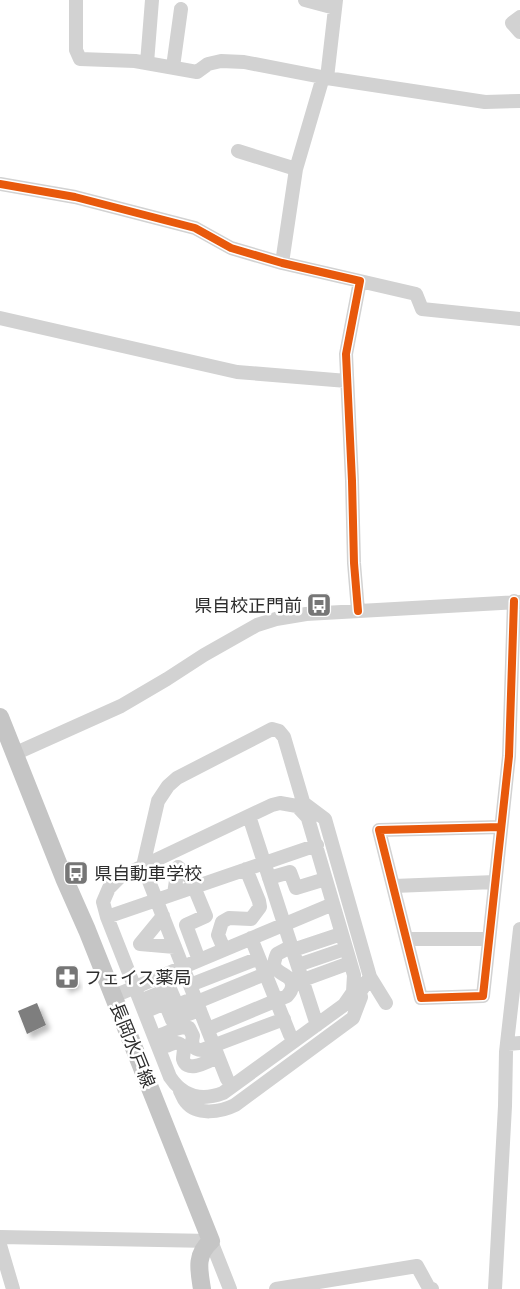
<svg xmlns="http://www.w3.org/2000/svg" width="520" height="1289" font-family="'IBM Plex Sans','Noto Sans JP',sans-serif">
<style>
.building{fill:#7e7e7e;filter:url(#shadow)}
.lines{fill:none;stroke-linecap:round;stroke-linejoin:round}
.minor{stroke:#d2d2d2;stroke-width:14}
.major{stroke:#c5c5c5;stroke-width:18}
.cycleway-casing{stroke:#fff;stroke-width:11}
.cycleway{stroke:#e8590c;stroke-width:8}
.labels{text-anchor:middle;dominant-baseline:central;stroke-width:5;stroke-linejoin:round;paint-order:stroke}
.poi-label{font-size:18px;fill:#2d2d2d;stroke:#fff;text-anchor:start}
.street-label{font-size:18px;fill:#2d2d2d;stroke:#fff}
</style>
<defs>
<filter id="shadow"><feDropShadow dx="4.5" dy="4.5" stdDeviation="2.5" flood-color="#0004"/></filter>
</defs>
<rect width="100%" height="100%" fill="#fff"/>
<!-- building -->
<path class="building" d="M69 966 77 984 65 989 58 971Z
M37 1003 46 1025 27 1034 18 1011Z"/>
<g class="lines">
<!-- minor -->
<path class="minor" d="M76 0V50L80 59 135 61 197 72 208 64 221 61 244 62 327 78 485 102 520 101
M305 0 335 8
M520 17 512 23 520 32
M147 63 152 0
M173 67 181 9
M327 78 336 0
M238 151 296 169
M0 184 75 197 195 228 231 248 282 263 416 294 422 309 520 319
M282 263 296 169 323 77
M0 318 237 372 347 381
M358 611 354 563 352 481 346 354 360 281
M14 754 121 706 167 679 204 655 257 625 276 619 306 614 520 602
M305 804 325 819 370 977 360 992
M249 816 317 1025
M501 827 379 830 421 998 483 996 509 756 514 601
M269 878 290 872 296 888 319 881
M394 886 495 882
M194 887 206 916 186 925 199 960
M174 894 178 867 198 885
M163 916 140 944 175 947
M107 917 317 845
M251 938 290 1035
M407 939H489
M224 949 218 935 222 922 229 918 251 919 260 907 259 901 246 869
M293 950 335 936
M298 965 339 951
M370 977 386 1003
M303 980 344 965
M190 985 259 958
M114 996 333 904
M147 998 170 989 177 1005 195 998
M197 1002 265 974
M151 1009 165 1003 172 1020 200 1010
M208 1029 287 996C293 990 295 981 286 976 275 969 271 968 277 954L292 946
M161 1035C170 1032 180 1025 189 1028L193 1036C191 1044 193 1050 202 1050L284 1019
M507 1044 520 1043
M166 1046C174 1043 178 1040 184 1048 184 1052 183 1056 183 1059 187 1075 210 1060 218 1057
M227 1079 143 866 158 801 168 786 177 778 272 729 279 731 284 737 354 975 353 992 344 1005 223 1093C202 1101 183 1097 170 1077L107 917 103 902 109 888 120 877 272 805 280 803 297 806 310 820
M180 1091C182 1094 183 1099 186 1102 197 1116 221 1112 235 1105L353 1018 361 997 357 983
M0 1237 211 1241 230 1289
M0 1245 13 1289
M276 1289 417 1266 429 1288 432 1289
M495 1289 505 1106 506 1052 520 929"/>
<!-- major -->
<path class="major" d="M0 717 64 878 87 930 211 1241C195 1255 199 1270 202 1289"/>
<defs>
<path id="cycleway" d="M0 184 75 197 195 228 231 248 282 263 360 281 346 354 352 481 354 563 358 611
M501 827 379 830 421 998 483 996 509 756 514 601"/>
</defs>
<!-- cycleway casing -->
<use href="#cycleway" class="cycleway-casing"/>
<!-- cycleway -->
<use href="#cycleway" class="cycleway"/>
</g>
<!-- icons -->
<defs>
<symbol id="bus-square" viewBox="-11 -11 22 22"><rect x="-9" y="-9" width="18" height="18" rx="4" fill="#767676" stroke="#fff"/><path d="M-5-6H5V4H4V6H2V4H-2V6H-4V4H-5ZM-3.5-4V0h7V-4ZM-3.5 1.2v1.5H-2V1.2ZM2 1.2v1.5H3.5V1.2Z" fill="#fff"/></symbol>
<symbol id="pharmacy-square" viewBox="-11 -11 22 22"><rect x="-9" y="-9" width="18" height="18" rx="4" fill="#767676" stroke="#fff"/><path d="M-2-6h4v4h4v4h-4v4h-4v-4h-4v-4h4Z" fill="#fff"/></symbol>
</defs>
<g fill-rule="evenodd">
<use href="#bus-square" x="305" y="591" width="28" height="28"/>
<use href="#bus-square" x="62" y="859" width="28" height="28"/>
<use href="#pharmacy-square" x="53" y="963" width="28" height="28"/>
</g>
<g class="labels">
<!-- poi labels -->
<g class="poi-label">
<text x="302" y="605" text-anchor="end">県自校正門前</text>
<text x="94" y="873">県自動車学校</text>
<text x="84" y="977">フェイス薬局</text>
</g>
<!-- street labels -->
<g class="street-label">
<text transform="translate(133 1045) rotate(68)">長岡水戸線</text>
</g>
</g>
</svg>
